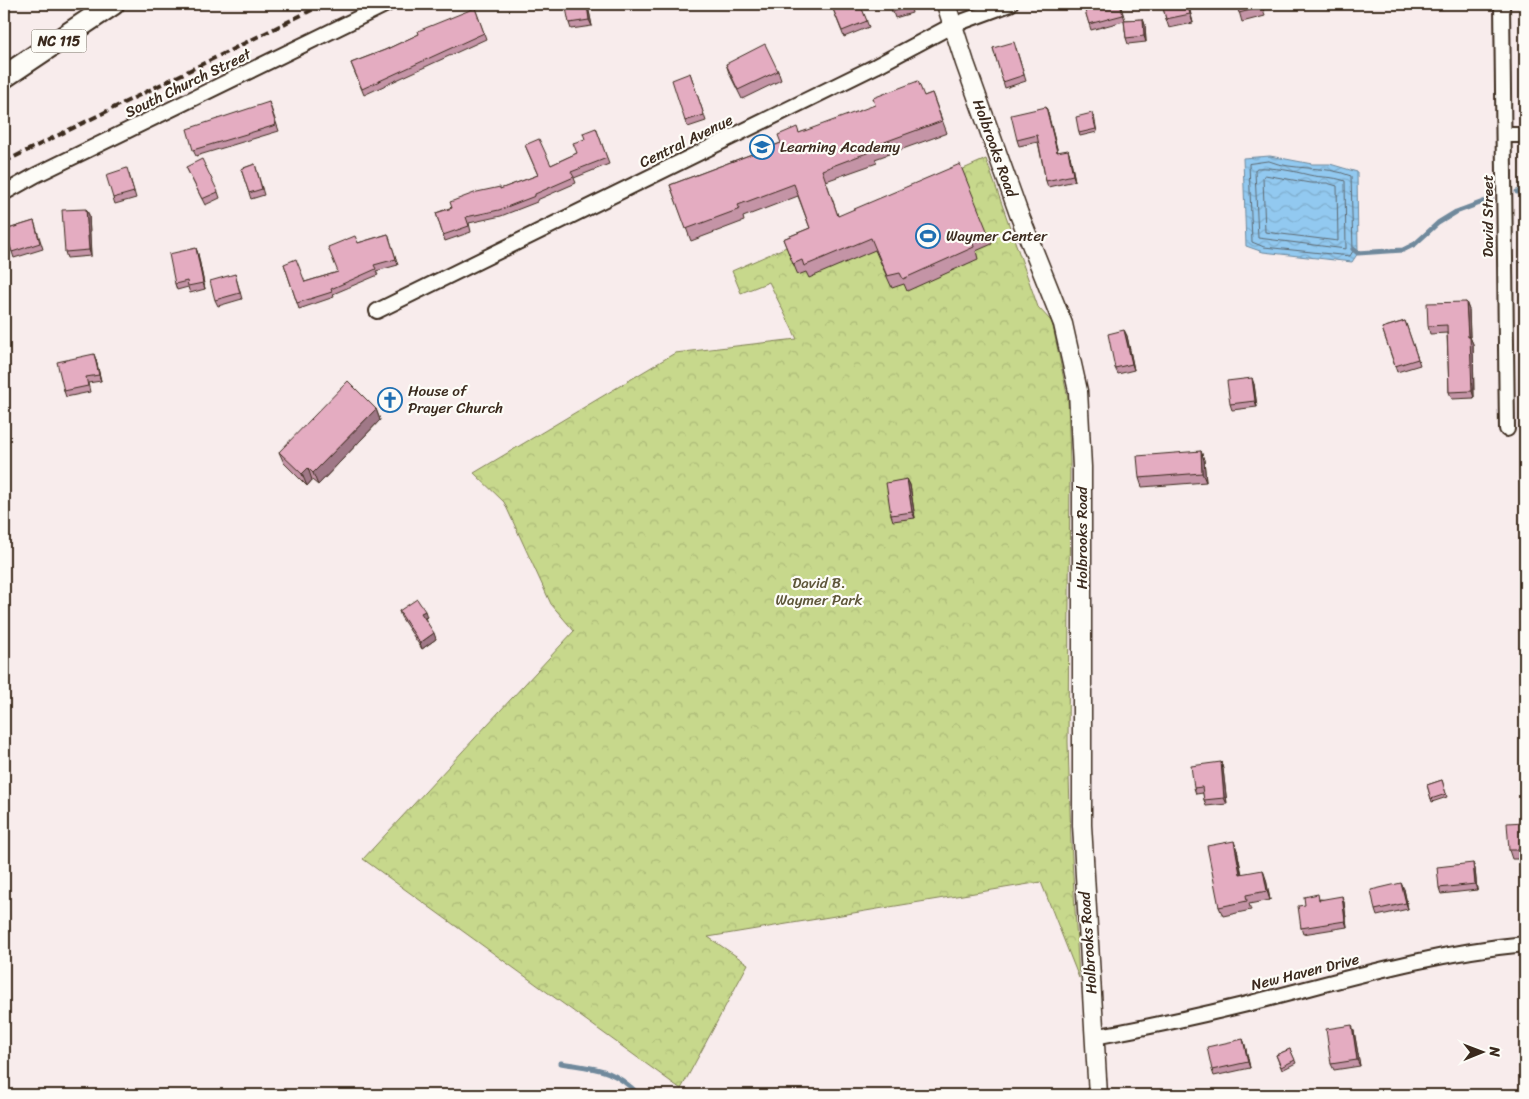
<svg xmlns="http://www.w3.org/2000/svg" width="1529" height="1099" font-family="Sriracha,sans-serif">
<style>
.park{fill:url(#park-crowns);stroke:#818155}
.water{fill:url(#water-waves);stroke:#6f899c}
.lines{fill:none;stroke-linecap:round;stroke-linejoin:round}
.shore{stroke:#5e6a72;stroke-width:1}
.stream{stroke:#6f899c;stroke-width:5}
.minor-casing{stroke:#3b2a1e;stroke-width:18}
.tertiary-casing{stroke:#3b2a1e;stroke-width:21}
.primary-casing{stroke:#3b2a1e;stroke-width:25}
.minor{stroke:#fdfcf7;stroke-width:14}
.tertiary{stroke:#fdfcf7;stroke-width:18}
.primary{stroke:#fdfcf7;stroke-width:21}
.rail{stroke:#3b2a1e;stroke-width:4;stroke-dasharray:8 4;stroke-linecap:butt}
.wall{fill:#c494a6;stroke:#3b2a1e}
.shaded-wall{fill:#a07887;stroke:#3b2a1e}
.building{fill:#e4acc1;stroke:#3b2a1e}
.labels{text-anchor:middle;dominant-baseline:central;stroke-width:4.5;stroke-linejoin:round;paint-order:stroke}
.shield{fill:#fdfcf7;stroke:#75695f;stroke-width:1}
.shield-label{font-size:14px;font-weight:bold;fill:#3b2a1e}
.street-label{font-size:15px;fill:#3b2a1e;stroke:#fdfcf7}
.poi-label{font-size:15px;fill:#3b2a1e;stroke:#fdfcf7;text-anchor:start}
.park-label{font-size:15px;fill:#5e563a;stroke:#fdfcf7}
</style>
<defs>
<pattern id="park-crowns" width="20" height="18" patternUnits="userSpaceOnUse" patternTransform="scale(1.25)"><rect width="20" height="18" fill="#c7d88c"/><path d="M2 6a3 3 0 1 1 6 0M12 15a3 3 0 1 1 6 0" fill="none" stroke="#acba78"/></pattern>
<pattern id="water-waves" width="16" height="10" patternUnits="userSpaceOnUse" patternTransform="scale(1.25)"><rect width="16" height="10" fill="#92c9f0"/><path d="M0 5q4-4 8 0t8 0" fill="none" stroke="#7fadcd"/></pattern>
</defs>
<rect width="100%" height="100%" fill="#f8ecec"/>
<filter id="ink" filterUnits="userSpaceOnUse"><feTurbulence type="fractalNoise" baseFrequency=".02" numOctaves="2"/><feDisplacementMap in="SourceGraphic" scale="10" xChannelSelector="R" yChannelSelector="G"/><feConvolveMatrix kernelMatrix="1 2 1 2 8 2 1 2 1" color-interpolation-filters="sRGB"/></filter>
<g filter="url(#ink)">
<!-- park -->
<path class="park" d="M986 159 1038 307 1052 322 1068 399 1070 463 1068 742 1071 842 1079 978 1041 882 708 937 748 964 681 1089 363 859 574 631 551 604 504 502 474 473 675 353 797 339 769 282 741 293 732 271Z"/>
<!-- water -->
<path class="water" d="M1270 156 1312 164H1330L1357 172 1358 253 1352 262 1263 252 1246 246 1243 158Z"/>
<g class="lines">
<!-- shore -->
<path class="shore" d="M1269 161C1293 171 1325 165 1351 176L1353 251 1350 256 1264 247 1252 242 1249 164Z
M1257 168C1274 167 1293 171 1309 175 1322 178 1331 176 1345 181L1346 249 1258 238 1255 171Z
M1265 175 1310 183H1327L1337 186 1338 241 1265 232 1263 178Z"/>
<!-- stream -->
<path class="stream" d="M1517 192 1525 190
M1353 249 1358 253 1403 250 1415 244 1438 223 1456 212 1491 199
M561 1063C597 1069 613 1068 639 1095"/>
<defs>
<path id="minor" d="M1502 4 1507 429
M1504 135H1525
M4 193 36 175 387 4
M377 311 876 66 953 25 1010 4
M1094 1037C1144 1028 1194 1017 1243 1005 1336 982 1429 953 1525 944"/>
<path id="tertiary" d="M946 4 965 63 1019 214 1063 324 1078 391 1082 467V825L1098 1095"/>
<path id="primary" d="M4 77 113 4"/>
</defs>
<!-- minor casing -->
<use href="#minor" class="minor-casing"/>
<!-- tertiary casing -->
<use href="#tertiary" class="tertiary-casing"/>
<!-- primary casing -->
<use href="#primary" class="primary-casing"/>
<!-- minor -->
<use href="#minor" class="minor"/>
<!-- tertiary -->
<use href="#tertiary" class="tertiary"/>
<!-- primary -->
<use href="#primary" class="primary"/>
<!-- rail -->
<path class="rail" d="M4 162 324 4"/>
</g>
<!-- wall -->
<path class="wall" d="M831 4H860L869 27 844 37Z
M890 4H910L912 13 895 18Z
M1083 4H1120L1125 20 1143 19 1145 25 1146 42 1128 44 1126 38 1124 21 1091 30Z
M1162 4H1202L1189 7 1193 23 1169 28 1166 19Z
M1237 4H1262L1265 16 1242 22Z
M475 8 486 39 364 95 351 63 385 50Z
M589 11 592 26 571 29 569 23Z
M993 48H1016L1026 81 1005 88Z
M726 64 778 71 781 80 742 99 729 73Z
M690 73 706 121 688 127 685 121Z
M932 93 947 133 875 159 877 163 826 181 838 216 988 233 992 244 976 251 978 259 907 291 904 284 892 288 875 250 809 278 806 272 798 275 783 239 810 228 798 196 743 217 744 221 691 241 670 185 781 143 799 133 924 96Z
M269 102 279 131 196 156 193 150Z
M1046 107 1058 152 1070 156 1075 181 1048 187 1046 181 1038 142 1019 146 1017 140Z
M1094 116 1097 132 1080 136 1079 133Z
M596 128 609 164 574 178 576 183 537 200V202L501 216 469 223 471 232 445 241 436 213 538 175 525 145 551 165 577 153 585 139Z
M255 164 264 195 251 199 241 169Z
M186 167 218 192 220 198 205 205Z
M129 174 136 198 115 204 113 198Z
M86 209 89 215 91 256 67 258 65 252Z
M34 221 43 249 14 258 5 230Z
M388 234 398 265 376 271 378 275 333 294 334 297 299 309 284 264 305 282 338 272 358 243Z
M196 248 198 254 205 289 190 293 188 287 177 290 175 284Z
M235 274 242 299 218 306 215 300Z
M1466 302 1469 310 1470 337 1473 344 1474 398 1452 399 1449 392 1447 333 1430 334 1428 326Z
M1405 321 1420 365 1397 372 1382 328Z
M1124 330 1127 336 1134 370 1118 374 1115 368Z
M96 360 101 381 88 383 90 392 66 397 64 391Z
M1254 384 1257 407 1232 410 1230 404Z
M376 409 380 420 318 485 312 480 307 486 284 463 279 452Z
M1201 451 1204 460 1206 482 1142 487 1139 478Z
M907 479 910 485 915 518 893 521 891 515Z
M399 611 427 617 425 618 436 639 422 649 401 617Z
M1221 762 1223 769 1227 804 1206 806 1204 800 1203 793 1196 794 1194 788Z
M1442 780 1447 797 1432 802 1427 785Z
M1525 822V859H1512L1509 850Z
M1237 850 1242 874 1266 879 1270 900 1249 904 1251 910 1223 916 1219 907Z
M1473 863 1475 869 1477 890 1441 894 1439 888Z
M1404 889 1408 909 1377 916 1375 910Z
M1320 899 1344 902 1347 927 1303 934 1301 928 1305 905Z
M1354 1031 1360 1066 1334 1070 1331 1064Z
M1243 1039 1245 1045 1250 1068 1214 1076 1212 1070Z
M1290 1049 1296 1063 1282 1070 1276 1055Z"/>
<!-- shaded-wall -->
<path class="shaded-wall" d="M1187 4H1188L1189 7 1193 23Z
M587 5 589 11 592 26 589 20Z
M1143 19 1145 25 1146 42 1144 36Z
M1046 107 1048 113 1059 158 1057 152Z
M1068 150 1070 156 1075 181 1073 175Z
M86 209 89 215 91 256 89 250Z
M196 248 198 254 205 289 203 283Z
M1466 302 1469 310 1470 337 1473 344 1474 398 1472 391 1468 337Z
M1124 330 1127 336 1134 370 1132 364Z
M94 354 96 360 101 381 99 375Z
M1252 378 1254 384 1257 407 1255 401Z
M376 409 380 420 318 485 313 473Z
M1201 451 1204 460 1206 482 1202 473Z
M308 468 312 480 307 486 302 474Z
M907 479 910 485 915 518 912 512Z
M425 611 427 617 423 619 421 613Z
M434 633 436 639 422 649 420 643Z
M1221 762 1223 769 1227 804 1224 798Z
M1234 841 1237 850 1243 883 1240 874Z
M1473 863 1475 869 1477 890 1475 884Z
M1263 870 1266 879 1270 900 1267 891Z
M1401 883 1404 889 1408 909 1406 903Z
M1342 896 1344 902 1347 927 1345 921Z
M1352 1025 1354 1031 1360 1066 1357 1060Z
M1243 1039 1245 1045 1250 1068 1248 1062Z"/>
<!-- building -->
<path class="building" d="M831 4H860L867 21 842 31Z
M890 4H909L910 7 892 12Z
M1083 4H1120L1123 15 1089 24Z
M1162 4H1187L1190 14 1166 19Z
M1237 4H1261L1262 7 1239 13Z
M587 5 589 20 569 23 566 8Z
M475 8 484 33 362 89 351 63 385 50 419 34 418 31Z
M1143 19 1144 36 1126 38 1124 20Z
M1014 42 1024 75 1003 82 993 48Z
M765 44 778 71 738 90 726 64Z
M690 73 704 115 685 121 672 80Z
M918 81 924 96 932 93 942 121 871 147 872 151 822 170 838 216 960 164 988 233 972 239 974 247 903 279 900 273 887 276 871 238 804 266 802 260 793 264 783 239 810 228 794 184 738 205 740 209 686 229 670 185 781 143 778 135 797 127 799 133 875 105 873 98Z
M269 102 276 125 193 150 187 129Z
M1046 107 1057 152 1068 150 1073 175 1046 181 1037 135 1017 140 1011 115Z
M1092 113 1096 129 1079 133 1076 117Z
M596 128 607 158 571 172 574 177 535 194V196L499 210 466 217 469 226 443 235 436 213 452 208 450 202 477 192 500 187V189L538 175 525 145 539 139 551 165 577 153 573 143 585 139 583 133Z
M202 159 218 192 202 199 186 167Z
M255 164 262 189 249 193 241 169Z
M127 168 134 192 113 198 106 175Z
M86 209 89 250 65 252 62 210Z
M34 221 40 243 12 252 5 230Z
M388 234 396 259 374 265 376 269 331 289 332 292 297 303 284 264 296 259 305 282 338 272 328 247 355 236 358 243Z
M196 248 203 283 188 286 187 281 175 284 169 254Z
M235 274 240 293 215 300 210 281Z
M1466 302 1468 337H1470L1472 391 1449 392 1447 325 1428 326 1427 303Z
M1405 321 1418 359 1395 366 1382 328Z
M1124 330 1132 364 1115 368 1108 334Z
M94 354 99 375 86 377 88 386 64 391 57 362Z
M1252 378 1255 401 1230 404 1227 381Z
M348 381 376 409 313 473 308 468 302 474 279 452Z
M1201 451 1202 473 1139 478 1137 456Z
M907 479 912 512 891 515 886 483Z
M417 599 425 611 421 613 434 633 420 643 399 611Z
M1221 762 1224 798 1204 800 1202 787 1194 788 1191 766Z
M1442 780 1446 794 1431 799 1427 785Z
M1525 822V850H1509L1507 823Z
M1234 841 1240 874 1263 870 1267 891 1246 895 1247 901 1219 907 1207 846Z
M1473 863 1475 884 1439 888 1437 867Z
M1401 883 1406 903 1375 910 1371 890Z
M1318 894 1319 900 1342 896 1345 921 1301 928 1298 906 1305 905 1304 897Z
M1352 1025 1357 1060 1331 1064 1326 1029Z
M1243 1039 1248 1062 1212 1070 1207 1047Z
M1290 1049 1295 1060 1281 1067 1276 1055Z"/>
</g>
<!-- icons -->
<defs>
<symbol id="school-ring" viewBox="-11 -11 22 22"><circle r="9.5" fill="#fdfcf7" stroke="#1f6fb2" stroke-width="1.5"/><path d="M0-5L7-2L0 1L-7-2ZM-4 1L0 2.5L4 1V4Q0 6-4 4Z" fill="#1f6fb2"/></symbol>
<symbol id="stadium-ring" viewBox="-11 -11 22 22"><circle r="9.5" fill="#fdfcf7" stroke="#1f6fb2" stroke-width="1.5"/><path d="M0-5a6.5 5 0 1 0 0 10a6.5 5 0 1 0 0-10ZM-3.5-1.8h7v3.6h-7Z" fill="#1f6fb2"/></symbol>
<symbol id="church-ring" viewBox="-11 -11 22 22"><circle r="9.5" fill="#fdfcf7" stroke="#1f6fb2" stroke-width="1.5"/><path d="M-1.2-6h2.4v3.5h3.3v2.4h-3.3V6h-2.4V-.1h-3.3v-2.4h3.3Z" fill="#1f6fb2"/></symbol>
</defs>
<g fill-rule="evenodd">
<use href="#school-ring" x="748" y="133" width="28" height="28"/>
<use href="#stadium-ring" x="914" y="222" width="28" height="28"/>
<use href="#church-ring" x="376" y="386" width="28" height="28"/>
</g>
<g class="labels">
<!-- shield labels -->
<rect class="shield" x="31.5" y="29.5" width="55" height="23" rx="4"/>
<g class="shield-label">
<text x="59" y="41">NC 115</text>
</g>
<!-- street labels -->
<g class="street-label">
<text transform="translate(188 83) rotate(-26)">South Church Street</text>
<text transform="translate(686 141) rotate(-26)">Central Avenue</text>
<text transform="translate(995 148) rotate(70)">Holbrooks Road</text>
<text transform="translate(1488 216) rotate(-90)">David Street</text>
<text transform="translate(1082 538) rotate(-90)">Holbrooks Road</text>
<text transform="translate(1088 943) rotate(-94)">Holbrooks Road</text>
<text transform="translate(1305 972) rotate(-14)">New Haven Drive</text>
</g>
<!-- poi labels -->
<g class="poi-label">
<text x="780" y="147">Learning Academy</text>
<text x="946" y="236">Waymer Center</text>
<text x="408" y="391">House of<tspan x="408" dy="17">Prayer Church</tspan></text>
</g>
<!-- park labels -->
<g class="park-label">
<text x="819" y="583">David B.<tspan x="819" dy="17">Waymer Park</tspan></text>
</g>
</g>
<!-- margin -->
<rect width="1529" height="1099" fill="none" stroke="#fdfcf7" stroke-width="20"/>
<rect x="10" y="10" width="1509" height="1079" fill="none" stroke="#3b2a1e" stroke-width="2" filter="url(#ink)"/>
<!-- north arrow -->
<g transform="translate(1482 1052) rotate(89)" stroke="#fdfcf7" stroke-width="4" paint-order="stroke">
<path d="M0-4L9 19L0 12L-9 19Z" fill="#3b2a1e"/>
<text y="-8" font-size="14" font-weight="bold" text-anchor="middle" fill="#3b2a1e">N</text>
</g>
</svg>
